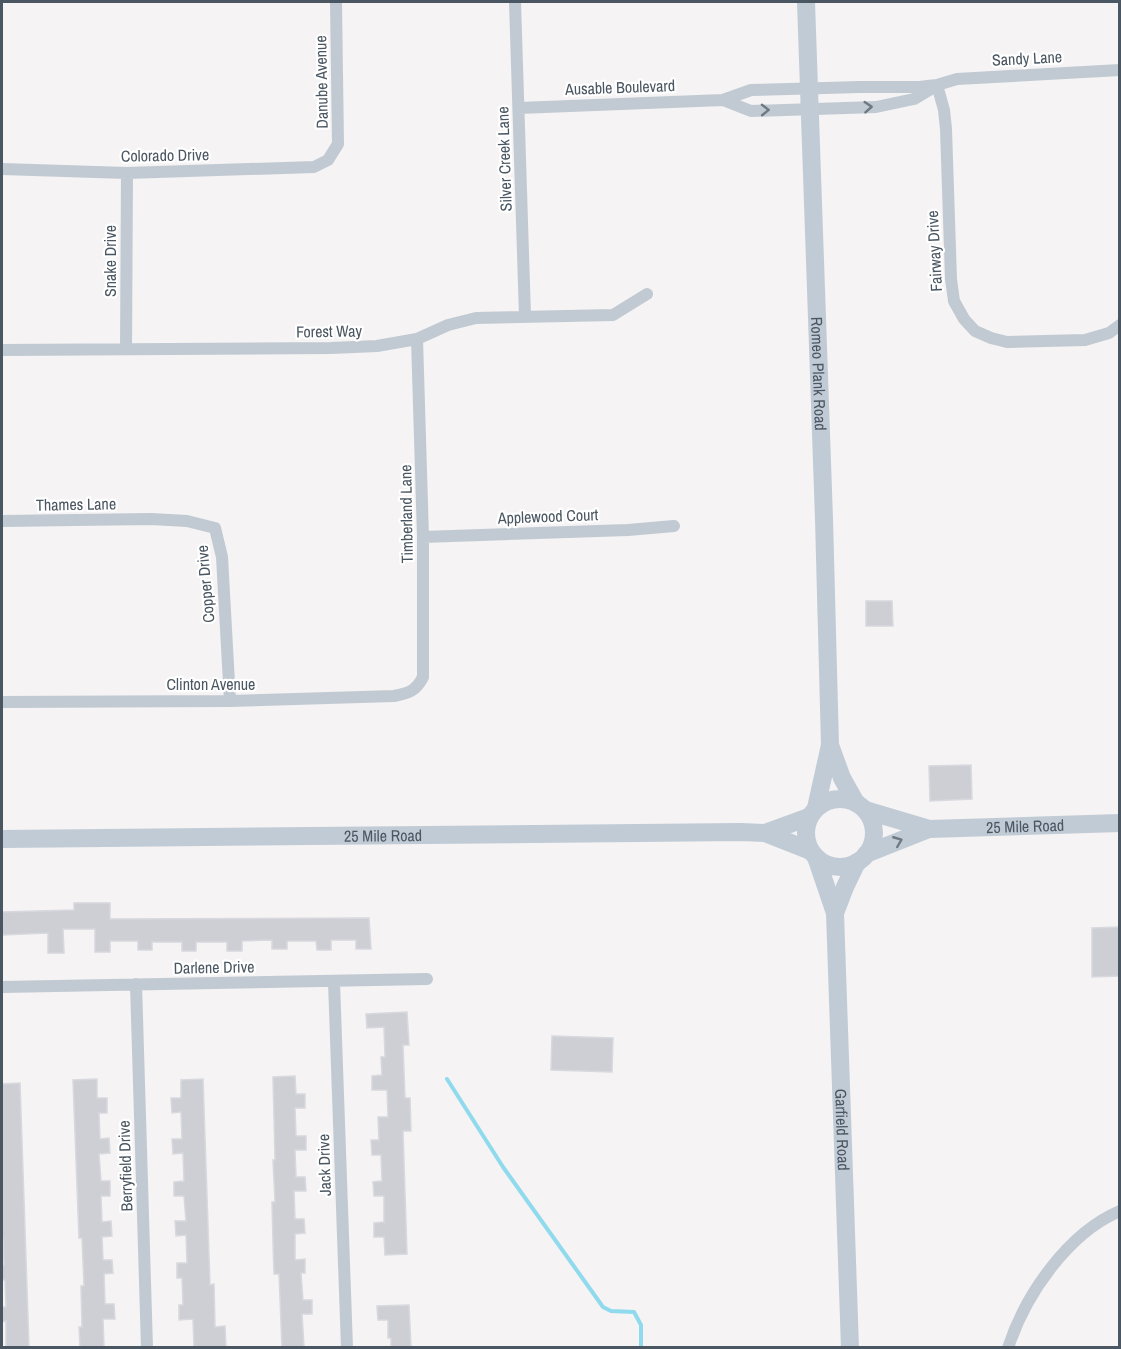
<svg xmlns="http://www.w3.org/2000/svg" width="1121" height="1349" font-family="'Archivo Narrow',sans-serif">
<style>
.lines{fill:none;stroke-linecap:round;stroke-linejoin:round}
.stream{stroke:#90daee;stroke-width:4}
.building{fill:#cdcfd5;stroke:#d7d9de;stroke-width:1.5}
.street{stroke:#c1cad2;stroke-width:12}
.secondary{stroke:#c1cbd6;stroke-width:18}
.oneway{stroke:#6e7983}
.oneway2{stroke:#6e7984}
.labels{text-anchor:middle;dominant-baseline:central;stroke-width:4.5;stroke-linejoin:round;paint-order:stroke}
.street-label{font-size:16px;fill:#4a5661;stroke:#fff}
</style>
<rect width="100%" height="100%" fill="#f5f3f3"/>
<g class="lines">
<!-- stream -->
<path class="stream" d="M447 1079 503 1167 603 1307 611 1311 634 1312 641 1325V1348"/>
</g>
<!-- building -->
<path class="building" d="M866 601H892L893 626H866Z
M971 765 972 799 930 801 929 766Z
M74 903H110V919L369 918 371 949H356V940H331V950H317L316 941H287V949H272V940L242 941V951H227V942H196V951H182V942H152V950H138V941H110V952H95V929H63L64 953H48V933L2 935V912L74 910Z
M1119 927V976L1092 977V928Z
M407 1012 409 1045H403L405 1098H410L411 1131H403L407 1254 385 1255 384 1237H374V1223L384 1222V1196H374L373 1182 382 1181 381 1155H372L371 1140H379L378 1117H388L387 1090H372V1076L382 1075 381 1057H385L384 1027 367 1028 366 1014Z
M552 1036 613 1038 612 1072 551 1070Z
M295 1076 296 1094H305V1108H295L296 1136H306V1150H295L296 1177H305L306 1191H294L295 1219H304L305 1233 295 1234V1260L305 1259V1273H301L303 1300H312V1314H302L304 1347H282L279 1274H274L273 1242 272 1202H275L273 1160H275L273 1077Z
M97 1079V1098H107V1113H99L100 1139 109 1138 110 1153 99 1154 101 1181H110V1196H101L102 1222 111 1221 112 1236 102 1237 103 1260H112L113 1273 104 1274 105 1304H114L115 1319H103L104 1347H80L79 1327H82L81 1286H84L82 1238H79L73 1080Z
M203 1079 210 1285 214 1284 215 1327 225 1326 226 1347H194L193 1319 179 1320V1305H183L182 1278H177V1263H187L186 1235 176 1236 175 1221H186L184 1196H174V1182L184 1181 183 1153 173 1154 172 1139H182L181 1112 172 1113 171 1098H181V1080Z
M20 1083 29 1347H10L6 1346V1321L2 1322V1307H6L5 1280H2V1265H4L3 1239H2V1084Z
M409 1305 411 1347H391V1338H388V1320H378L377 1306Z"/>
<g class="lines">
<!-- street -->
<path class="street" d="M515 2 525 316
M937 85 944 110 946 129 951 279 954 301 964 319 975 331 991 338 1007 342 1085 340 1109 333 1120 325
M723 100 751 111 876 107 914 99 934 87
M519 108 723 100 751 90 860 87H919L937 85 957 79 1120 70
M2 169 127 173 314 167 328 160 338 144 336 2
M126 349 127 173
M2 350 331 348 377 346 417 339 448 325 476 318 613 315 647 294
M2 521 151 519 187 521 215 528 222 557 230 701
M423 537 628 530 674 526
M2 702 230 701 394 696C409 693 416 691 423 677V537L417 339
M334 982 347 1348
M136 984 147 1348
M2 987 427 979
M1008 1348C1025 1295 1068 1233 1120 1211"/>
<!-- secondary -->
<g class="secondary">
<path id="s1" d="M806 2 824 519 830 745 816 808"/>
<path d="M830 745 842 778 856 803"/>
<circle cx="840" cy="833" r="34"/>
<path d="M865 810 929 829"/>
<path d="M765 833 809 817"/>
<path id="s2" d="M2 839 741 832 765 833 811 851"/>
<path id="s3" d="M866 854 929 829 1120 823"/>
<path id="s4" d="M816 857 835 913 850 1348"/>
<path d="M835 913 845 887 857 862"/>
</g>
</g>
<!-- one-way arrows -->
<defs><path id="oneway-chevron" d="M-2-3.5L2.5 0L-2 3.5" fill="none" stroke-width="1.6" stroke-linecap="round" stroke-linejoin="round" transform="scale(1.5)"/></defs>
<g class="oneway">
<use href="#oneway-chevron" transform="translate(868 107) rotate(-4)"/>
<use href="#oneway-chevron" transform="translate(765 110) rotate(-1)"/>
</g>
<use class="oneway2" href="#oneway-chevron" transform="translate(898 841) rotate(-22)"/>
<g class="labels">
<!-- street labels -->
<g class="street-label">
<text transform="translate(1027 58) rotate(-3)">Sandy Lane</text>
<text transform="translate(321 82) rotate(-91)">Danube Avenue</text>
<text transform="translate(620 87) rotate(-2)">Ausable Boulevard</text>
<text transform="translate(165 155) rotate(-1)">Colorado Drive</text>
<text transform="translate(504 159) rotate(-92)">Silver Creek Lane</text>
<text transform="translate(934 251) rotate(-93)">Fairway Drive</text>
<text transform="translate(110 261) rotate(-90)">Snake Drive</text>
<text transform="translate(329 331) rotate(-1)">Forest Way</text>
<text stroke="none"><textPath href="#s1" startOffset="372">Romeo Plank Road</textPath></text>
<text transform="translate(76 504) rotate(-1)">Thames Lane</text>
<text transform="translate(406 514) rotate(-91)">Timberland Lane</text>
<text transform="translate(548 516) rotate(-2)">Applewood Court</text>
<text transform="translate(205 584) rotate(-95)">Copper Drive</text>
<text x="211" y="684">Clinton Avenue</text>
<text stroke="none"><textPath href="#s3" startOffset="164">25 Mile Road</textPath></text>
<text stroke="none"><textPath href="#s2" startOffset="381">25 Mile Road</textPath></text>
<text transform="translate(214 967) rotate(-1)">Darlene Drive</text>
<text stroke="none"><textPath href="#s4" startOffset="276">Garfield Road</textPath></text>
<text transform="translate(324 1165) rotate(-92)">Jack Drive</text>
<text transform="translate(125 1166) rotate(-92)">Berryfield Drive</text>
</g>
</g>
<!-- border -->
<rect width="1121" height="1349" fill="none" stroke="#4a5661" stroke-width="6"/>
</svg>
